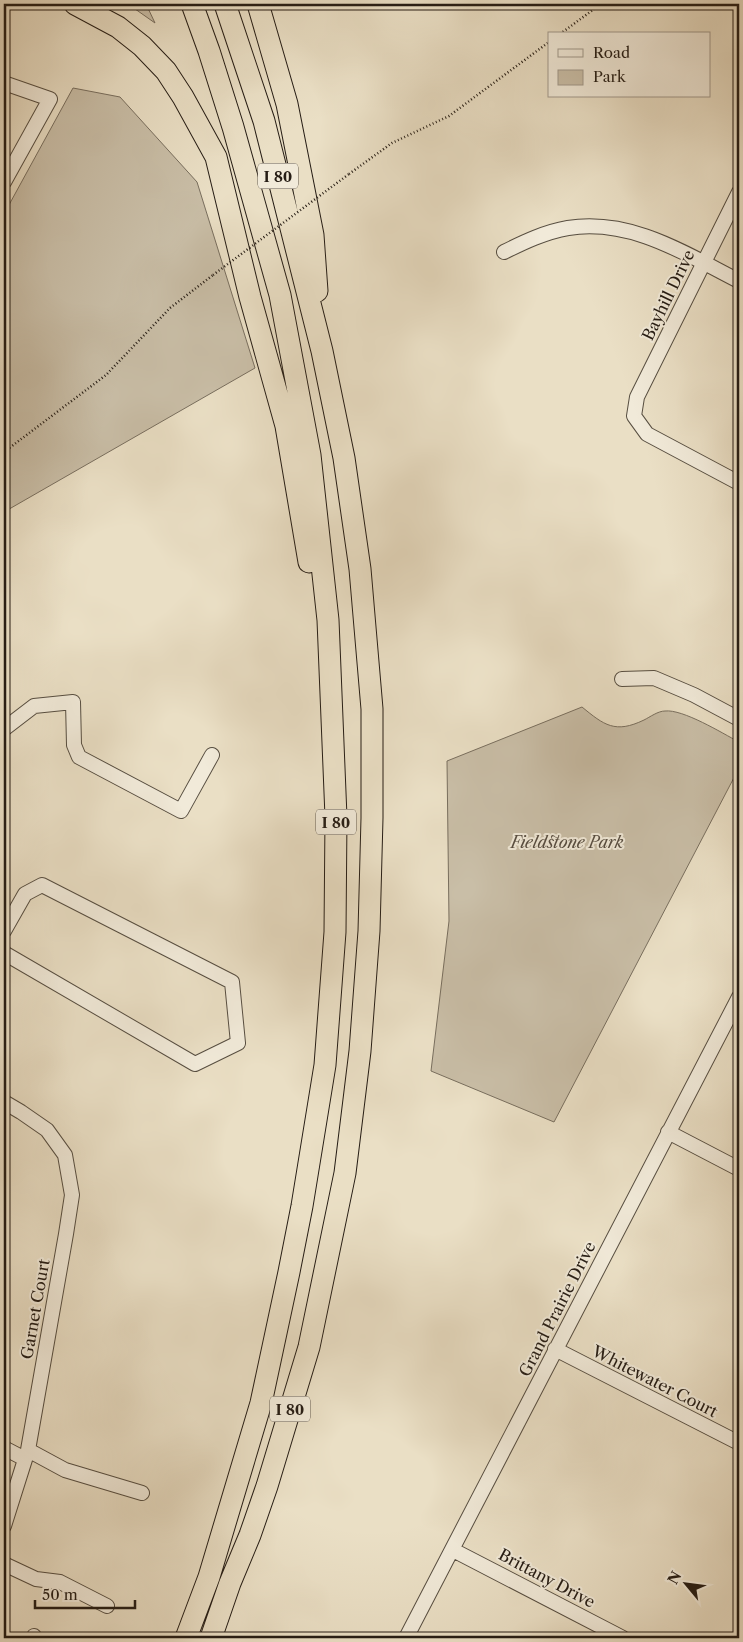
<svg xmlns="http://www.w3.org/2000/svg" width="743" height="1642" font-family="'Libre Caslon Text',serif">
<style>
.green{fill:#c9bea7;stroke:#786e5e}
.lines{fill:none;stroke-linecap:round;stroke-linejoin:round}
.minor-casing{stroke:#574e41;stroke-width:16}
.highway-casing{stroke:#261d15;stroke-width:23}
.path{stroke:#261d15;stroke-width:2.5;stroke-dasharray:1 2.5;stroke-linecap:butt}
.minor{stroke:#f1ead9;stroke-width:14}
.highway{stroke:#eadfc5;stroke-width:21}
.path-bridge{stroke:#261d15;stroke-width:2.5;stroke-dasharray:1 2.5;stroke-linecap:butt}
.labels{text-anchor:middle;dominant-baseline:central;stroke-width:4;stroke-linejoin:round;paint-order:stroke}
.shield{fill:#f1ead9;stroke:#635a50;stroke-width:1}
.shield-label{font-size:15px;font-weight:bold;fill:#261d15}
.street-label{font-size:16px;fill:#261d15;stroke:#f1ead9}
.park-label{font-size:16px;font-style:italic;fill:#574d41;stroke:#f1ead9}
</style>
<rect width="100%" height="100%" fill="#eadfc5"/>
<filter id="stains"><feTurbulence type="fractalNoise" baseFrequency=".004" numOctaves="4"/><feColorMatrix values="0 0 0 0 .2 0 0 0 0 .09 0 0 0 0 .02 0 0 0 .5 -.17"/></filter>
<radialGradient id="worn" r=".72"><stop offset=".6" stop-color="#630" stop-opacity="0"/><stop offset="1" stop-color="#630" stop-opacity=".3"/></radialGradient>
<!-- green -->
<path class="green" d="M128 4H146L155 23Z
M73 88 120 97 197 182 255 368 4 512V214Z
M582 707C604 725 615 734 644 720 650 717 658 711 665 711 683 709 722 733 739 742V768L554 1122 431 1071 449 921 447 761Z"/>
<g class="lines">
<defs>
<path id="minor" d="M4 83 50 99 4 182
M739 192 637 397 634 416 647 434 739 483
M504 252C524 242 545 232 568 228 631 218 686 254 739 281
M622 679 654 678 694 695 739 719
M4 729 34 706 73 702 74 745 79 757 181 811 212 755
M4 931 25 894 42 885 232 982 238 1043 195 1064 4 953
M4 1102 21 1112 47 1130 65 1155 72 1195 66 1234 28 1450 4 1526
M668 1132 739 1169
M555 1349 739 1443
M4 1448 25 1459
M28 1450 65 1470 142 1493
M453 1550 623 1638
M4 1564 36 1579 60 1582 107 1606
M33 1638 34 1636
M406 1638 739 997"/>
<path id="highway" d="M75 4 118 27 142 46 166 71 183 97 216 157 250 297 286 426 309 562
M258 4 287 104 313 235 317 291
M186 1638 209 1577 261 1403 289 1272 302 1206 325 1065 335 932 336 817 328 620 310 455 280 295 233 127 209 51 192 4
M211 1638 230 1583 250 1535 267 1486 309 1347 345 1173 360 1051 369 931 372 818V709L360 569 344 458 322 351 264 121 225 4"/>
</defs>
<!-- minor casing -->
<use href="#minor" class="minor-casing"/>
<!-- highway casing -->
<use href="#highway" class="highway-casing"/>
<!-- path -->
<path class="path" d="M560 34 601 4
M349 174 392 143 449 116 549 42
M4 452 106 375 170 308 213 275"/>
<!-- minor -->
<use href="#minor" class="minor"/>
<!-- highway -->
<use href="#highway" class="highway"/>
<!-- path-bridge -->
<path class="path-bridge" d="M213 275 349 174"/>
</g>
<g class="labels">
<!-- shield labels -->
<g class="shield">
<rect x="258" y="163.5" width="40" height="25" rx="4"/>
<rect x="316" y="809.5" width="40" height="25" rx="4"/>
<rect x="270" y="1396.5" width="40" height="25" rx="4"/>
</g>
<g class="shield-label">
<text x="278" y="176">I 80</text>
<text x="336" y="822">I 80</text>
<text x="290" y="1409">I 80</text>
</g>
<!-- street labels -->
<g class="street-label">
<text transform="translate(668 295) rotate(-64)">Bayhill Drive</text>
<text transform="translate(35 1309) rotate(-80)">Garnet Court</text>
<text transform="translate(557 1309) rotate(-63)">Grand Prairie Drive</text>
<text transform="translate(655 1381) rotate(27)">Whitewater Court</text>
<text transform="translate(547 1578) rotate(28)">Brittany Drive</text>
</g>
<!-- park labels -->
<g class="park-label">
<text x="567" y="842">Fieldstone Park</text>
</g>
</g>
<!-- margin -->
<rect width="743" height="1642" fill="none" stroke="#eadfc5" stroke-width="20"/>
<rect x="5" y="5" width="733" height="1632" fill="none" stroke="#261d15" stroke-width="2.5"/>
<rect x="10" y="10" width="723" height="1622" fill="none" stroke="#261d15"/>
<!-- legend -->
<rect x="548" y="32" width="162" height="65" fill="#f1ead9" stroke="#a0988b"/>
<rect x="558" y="49" width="25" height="8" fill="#f1ead9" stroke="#a0988b"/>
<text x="593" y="58" font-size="15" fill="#261d15">Road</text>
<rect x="558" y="70" width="25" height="15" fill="#c9bea7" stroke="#a0988b"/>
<text x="593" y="82" font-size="15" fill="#261d15">Park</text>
<!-- north arrow -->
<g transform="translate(686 1584) rotate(299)" stroke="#f1ead9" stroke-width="4" paint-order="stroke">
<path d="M0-4L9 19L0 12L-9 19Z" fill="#261d15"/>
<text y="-8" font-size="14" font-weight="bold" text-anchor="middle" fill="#261d15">N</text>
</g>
<!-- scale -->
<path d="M35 1600v8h100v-8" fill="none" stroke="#261d15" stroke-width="2.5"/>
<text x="42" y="1600" font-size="15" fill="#261d15" stroke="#f1ead9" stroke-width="4" paint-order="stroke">50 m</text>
<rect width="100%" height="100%" filter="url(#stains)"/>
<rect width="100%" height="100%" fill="url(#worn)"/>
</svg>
